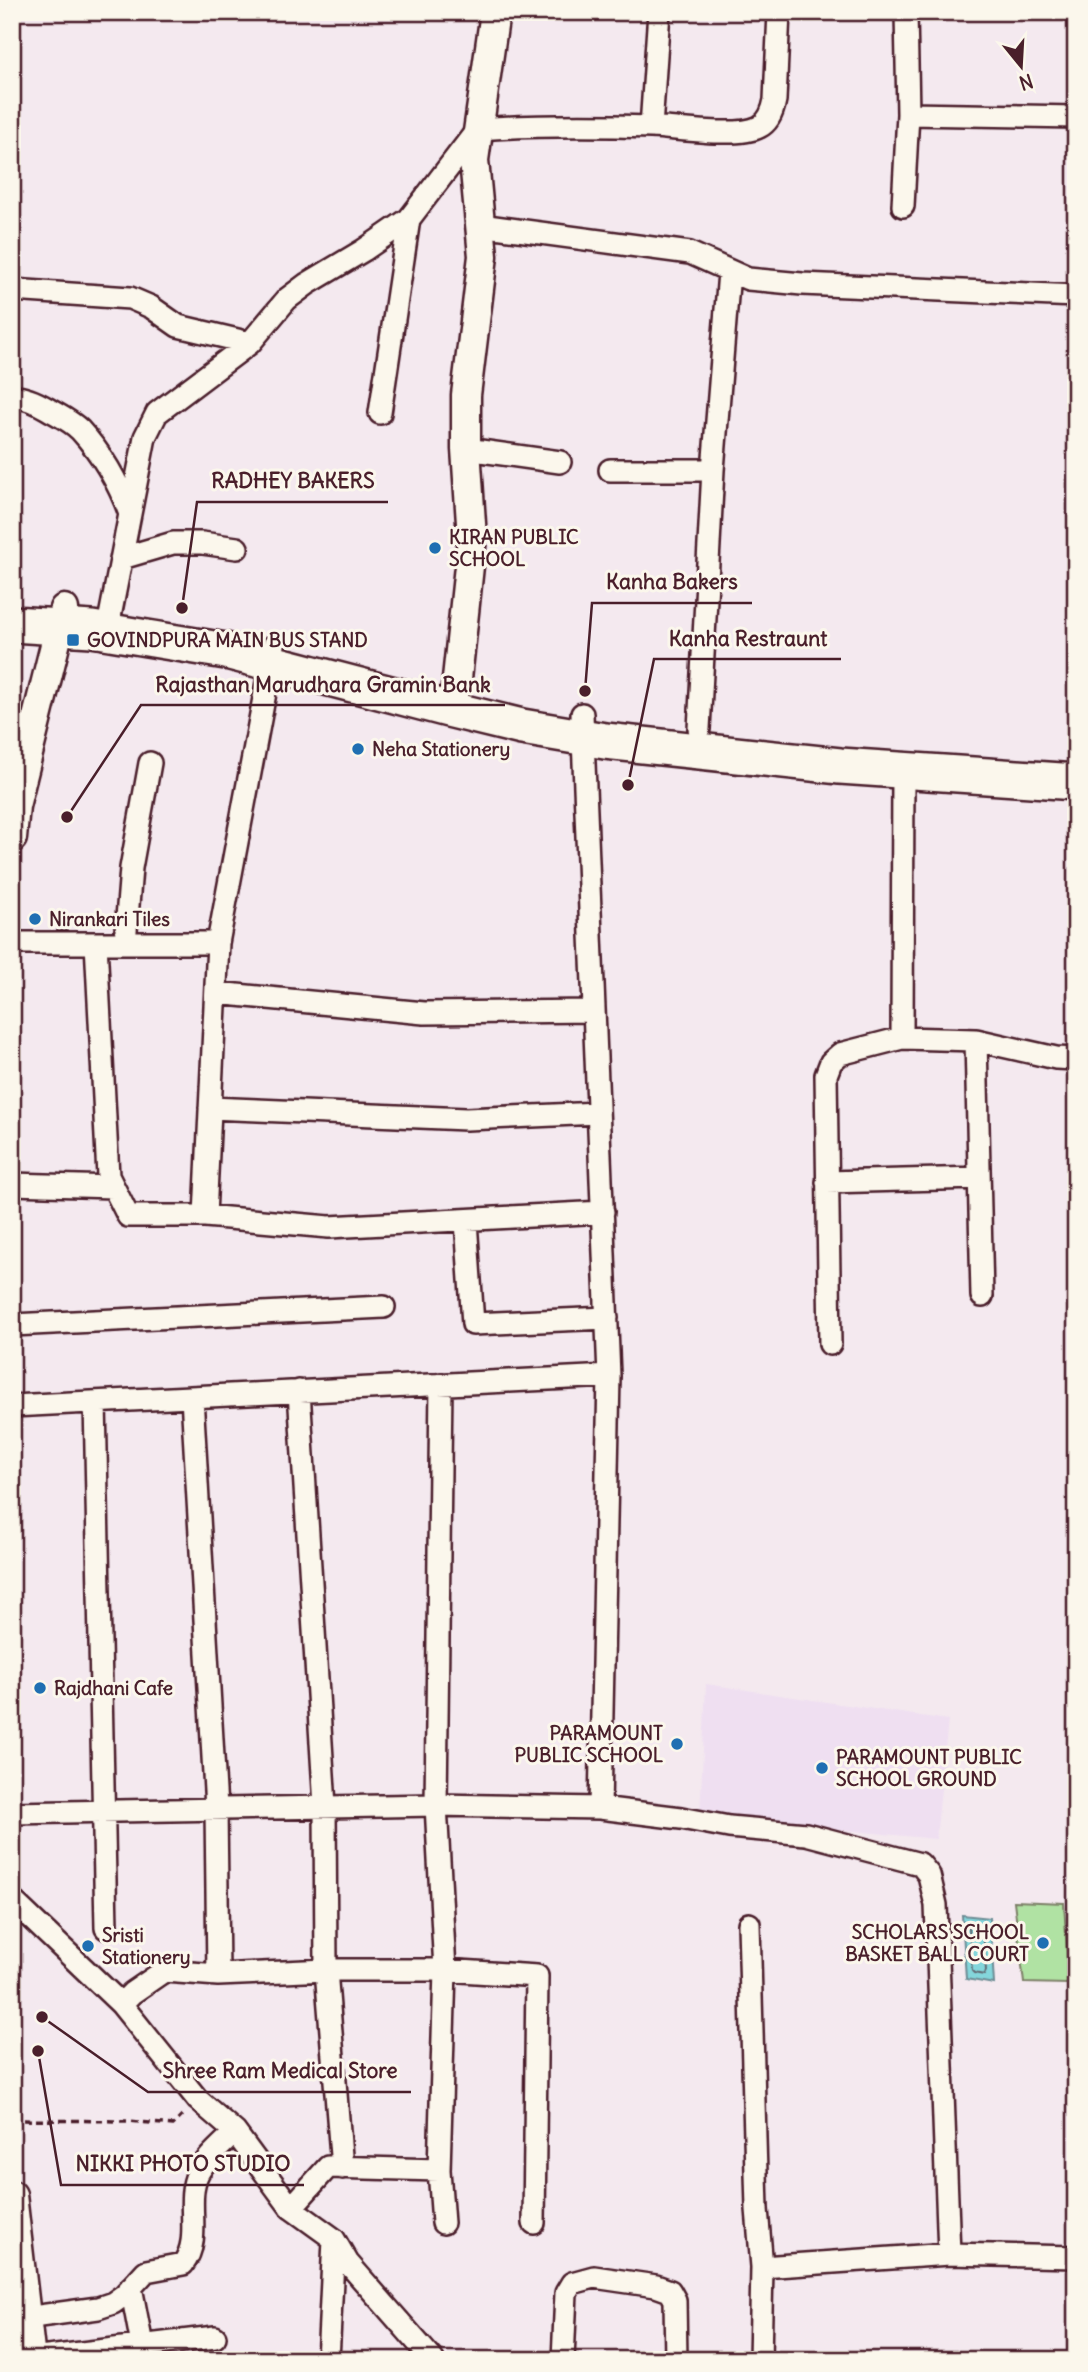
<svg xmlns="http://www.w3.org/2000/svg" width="1088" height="2372" font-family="Delius,sans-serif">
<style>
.built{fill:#efdff1}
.green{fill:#b0e2a3;stroke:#7d8067;stroke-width:2}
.water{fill:#84d6db;stroke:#6d8d95;stroke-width:2}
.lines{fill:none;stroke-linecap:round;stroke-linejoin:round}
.shore{stroke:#616871;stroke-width:2}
.minor-casing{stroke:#4a1f2b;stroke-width:26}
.tertiary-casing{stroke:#4a1f2b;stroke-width:33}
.primary-casing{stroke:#4a1f2b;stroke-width:40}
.path{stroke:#4a1f2b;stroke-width:3.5;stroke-dasharray:7 5;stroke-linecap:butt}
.minor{stroke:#fbf7ec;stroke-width:21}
.tertiary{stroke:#fbf7ec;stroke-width:28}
.primary{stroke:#fbf7ec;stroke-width:35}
.poi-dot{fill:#1f6fb2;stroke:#fbf7ec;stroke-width:2.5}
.labels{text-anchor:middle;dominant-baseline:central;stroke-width:6;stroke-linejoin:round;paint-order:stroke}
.poi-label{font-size:19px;font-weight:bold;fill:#4a1f2b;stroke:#fbf7ec;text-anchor:start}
.leader{fill:none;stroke:#4a1f2b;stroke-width:2.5}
.callout-dot{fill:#4a1f2b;stroke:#fbf7ec;stroke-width:2.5}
.callout-label{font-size:21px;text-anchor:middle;font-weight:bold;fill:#4a1f2b;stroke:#fbf7ec;stroke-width:6;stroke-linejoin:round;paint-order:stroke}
</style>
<rect width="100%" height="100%" fill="#f4e9ef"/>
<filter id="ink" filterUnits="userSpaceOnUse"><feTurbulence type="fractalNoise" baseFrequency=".0143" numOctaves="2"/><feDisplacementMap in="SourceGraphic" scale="14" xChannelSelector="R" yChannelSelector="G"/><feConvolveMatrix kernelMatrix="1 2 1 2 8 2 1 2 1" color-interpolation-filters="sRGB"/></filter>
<g filter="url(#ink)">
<!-- built -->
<path class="built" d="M706 1684 948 1720 936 1839 700 1816Z"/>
<!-- green -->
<path class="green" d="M1014 1901 1064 1903 1069 1984 1024 1983Z"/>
<!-- water -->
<path class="water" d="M962 1915 990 1918 994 1984 966 1979Z"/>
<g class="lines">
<!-- shore -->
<path class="shore" d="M973 1923 981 1924 983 1927 986 1971 984 1975 974 1973 972 1971 969 1927Z"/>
<defs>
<path id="minor" d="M908 114 1076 117
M651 127 659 12
M903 206 908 114 906 12
M480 225 690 253 748 279 802 284 1076 296
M12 290 130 298 151 307 178 326 250 343
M12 397C23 396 38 403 48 409 58 415 71 421 80 430 102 454 119 484 130 514L107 632
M380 413 409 219
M466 449 560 462
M610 470H713
M130 514 145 437 157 413 250 343 287 299 307 284 364 250 409 219 478 129C535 125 594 125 651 127 677 128 738 138 759 127 769 122 773 111 775 100L779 12
M122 558 173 543H202L237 548
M582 714 609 1376 600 1808
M699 729 713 470 729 272
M12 943H218
M96 943 108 1176 128 1216H205L329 1227 603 1212
M125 943 131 868 150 763
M216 993 424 1013 594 1011
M902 1038 903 770
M976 1040 1056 1058 1076 1059
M210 1108 466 1119 598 1113
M827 1182 979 1178
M12 1184 113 1187
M205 1216 218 943 274 645
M466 1221 473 1324 607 1318
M12 1325 384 1307
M830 1344 826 1075 831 1062 840 1054 902 1038 976 1040 982 1296
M441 1384 436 1805 445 1970 439 2170 443 2223
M299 1391 325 1806 326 1970 342 2168
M192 1397 216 1808 218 1975
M95 1402 106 1928
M12 1406 609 1376
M12 1813 436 1805 600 1808 681 1818 729 1827 806 1834 920 1864 929 1875 936 1905 949 2254
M12 1900 121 2004 198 2100 235 2132 291 2208 334 2239 348 2263 433 2360
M749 1924 757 2209 762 2267
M121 2004 132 1993 164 1971 218 1975 326 1970H445L537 1976 534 2223
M291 2208 328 2167 439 2170
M131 2287 142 2345
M25 2318 98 2308 113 2303 124 2295 146 2271 183 2264C203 2238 184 2201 198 2173 207 2157 222 2145 235 2132
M31 2359 215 2337
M328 2360 334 2240
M563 2360 566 2293 572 2283 594 2277 656 2286 670 2291 675 2300 676 2360
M760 2360 762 2267 949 2254 1076 2257"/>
<path id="tertiary" d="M448 709 456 688 472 538 466 449V395L483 256 474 160 495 12
M12 838 15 806 64 609
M12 2195 31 2360"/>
<path id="primary" d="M12 624 92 629 226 651 448 709 522 727 605 741 840 766 1076 782"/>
</defs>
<!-- minor casing -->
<use href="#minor" class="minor-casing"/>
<!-- tertiary casing -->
<use href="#tertiary" class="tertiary-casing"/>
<!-- primary casing -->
<use href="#primary" class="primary-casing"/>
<!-- path -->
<path class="path" d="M12 2120 128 2121 173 2125 186 2112"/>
<!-- minor -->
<use href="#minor" class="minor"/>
<!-- tertiary -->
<use href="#tertiary" class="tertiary"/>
<!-- primary -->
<use href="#primary" class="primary"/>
</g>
</g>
<!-- markers -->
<g class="poi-dot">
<circle cx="435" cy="548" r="7"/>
<rect x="66" y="633" width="14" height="14" rx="3.5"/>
<circle cx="358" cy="749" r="7"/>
<circle cx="35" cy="919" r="7"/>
<circle cx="40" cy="1688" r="7"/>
<circle cx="677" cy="1744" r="7"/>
<circle cx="822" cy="1768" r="7"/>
<circle cx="1043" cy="1943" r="7"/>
<circle cx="88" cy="1946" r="7"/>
</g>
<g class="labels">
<!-- poi labels -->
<g class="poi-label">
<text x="449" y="537">KIRAN PUBLIC<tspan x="449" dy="22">SCHOOL</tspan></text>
<text x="87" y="640">GOVINDPURA MAIN BUS STAND</text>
<text x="372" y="749">Neha Stationery</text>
<text x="49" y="919">Nirankari Tiles</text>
<text x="54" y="1688">Rajdhani Cafe</text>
<text x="663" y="1733" text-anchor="end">PARAMOUNT<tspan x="663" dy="22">PUBLIC SCHOOL</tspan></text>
<text x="836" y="1757">PARAMOUNT PUBLIC<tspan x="836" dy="22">SCHOOL GROUND</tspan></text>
<text x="1029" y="1932" text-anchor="end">SCHOLARS SCHOOL<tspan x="1029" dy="22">BASKET BALL COURT</tspan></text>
<text x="102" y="1935">Sristi<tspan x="102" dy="22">Stationery</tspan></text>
</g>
</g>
<!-- callouts -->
<path class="leader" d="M182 608L197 502H388M585 691L592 603H752M628 785L654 659H841M67 817L141 705H505M42 2017L148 2092H411M38 2051L61 2185H304"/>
<g class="callout-dot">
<circle cx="182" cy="608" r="7"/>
<circle cx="585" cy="691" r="7"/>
<circle cx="628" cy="785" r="7"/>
<circle cx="67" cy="817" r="7"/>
<circle cx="42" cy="2017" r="7"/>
<circle cx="38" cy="2051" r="7"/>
</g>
<g class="callout-label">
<text x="293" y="488">RADHEY BAKERS</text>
<text x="672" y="589">Kanha Bakers</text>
<text x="748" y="646">Kanha Restraunt</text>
<text x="323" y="692">Rajasthan Marudhara Gramin Bank</text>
<text x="280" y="2078">Shree Ram Medical Store</text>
<text x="183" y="2171">NIKKI PHOTO STUDIO</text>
</g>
<!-- margin -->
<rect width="1088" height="2372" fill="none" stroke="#fbf7ec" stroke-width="42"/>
<rect x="21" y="21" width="1046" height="2330" fill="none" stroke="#4a1f2b" stroke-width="2.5" filter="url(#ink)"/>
<!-- north arrow -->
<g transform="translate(1021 66) rotate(162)" stroke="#fbf7ec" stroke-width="5" paint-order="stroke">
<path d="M0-5L12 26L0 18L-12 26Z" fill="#4a1f2b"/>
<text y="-10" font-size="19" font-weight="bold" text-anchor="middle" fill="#4a1f2b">N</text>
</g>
</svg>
